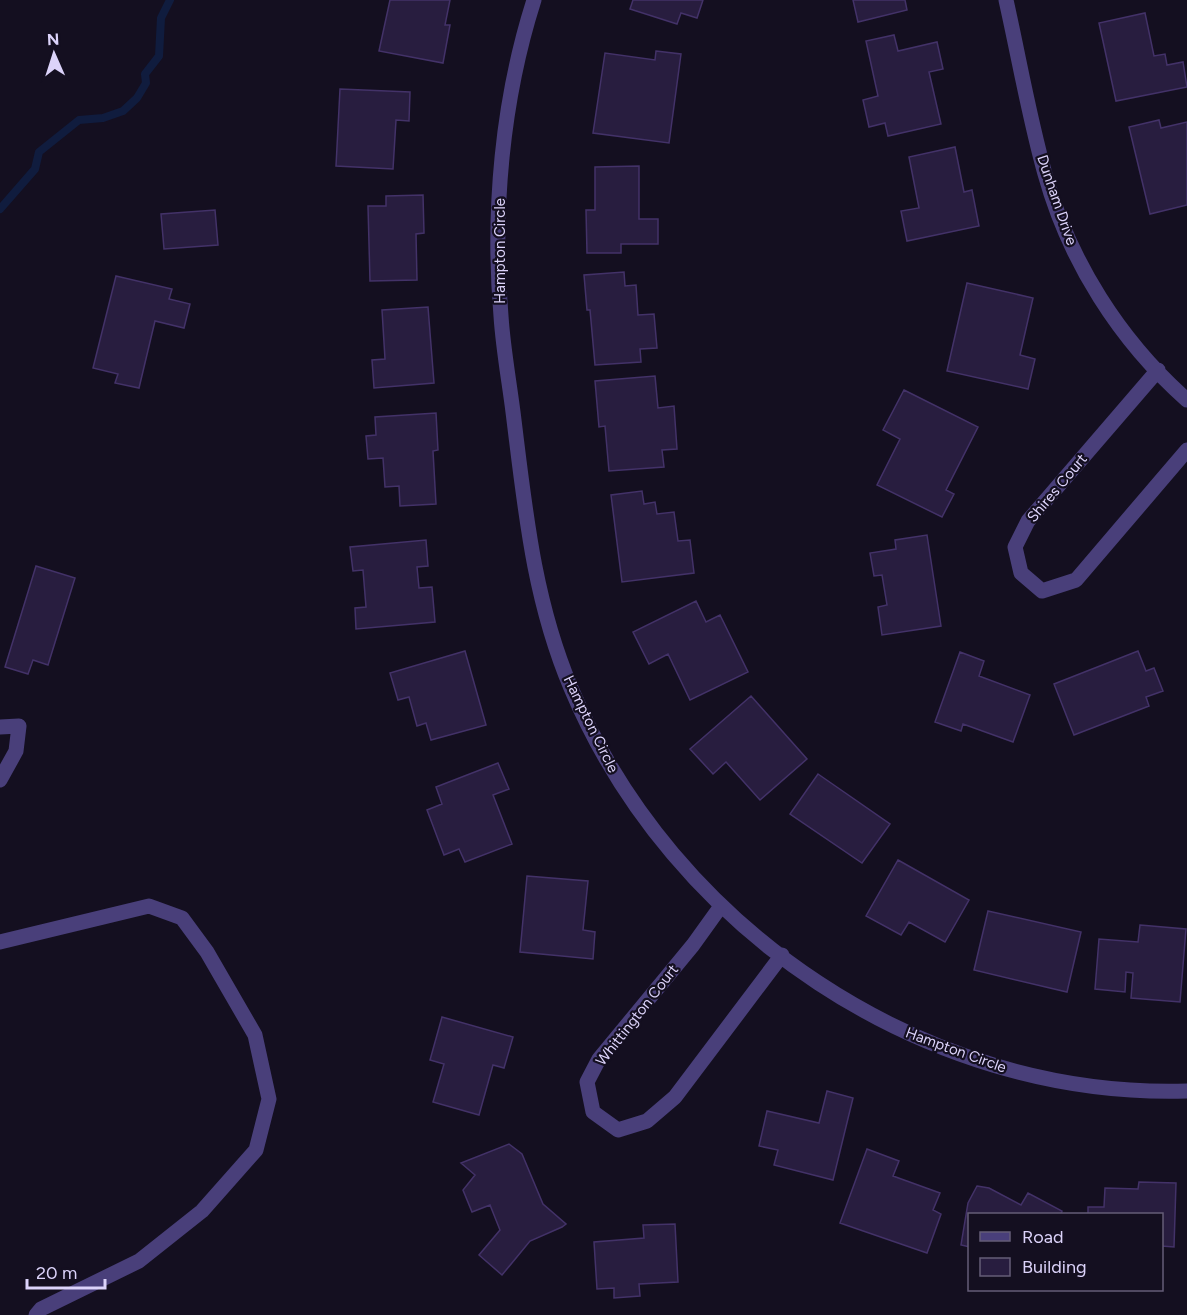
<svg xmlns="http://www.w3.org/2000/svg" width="1187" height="1315" font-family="Figtree,sans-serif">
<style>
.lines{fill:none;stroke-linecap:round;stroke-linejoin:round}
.stream{stroke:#101c3e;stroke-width:8}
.building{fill:#281d3f;stroke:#433268;stroke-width:1.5}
.minor{stroke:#493f7a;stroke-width:15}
.labels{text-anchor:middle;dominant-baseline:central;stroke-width:4.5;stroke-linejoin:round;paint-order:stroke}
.street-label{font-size:15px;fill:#dcd3fa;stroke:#140f20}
</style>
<rect width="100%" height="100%" fill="#140f20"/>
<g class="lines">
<!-- stream -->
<path class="stream" d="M0 209 35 169 39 152 79 120 103 118 123 111 137 98 146 83 145 74 159 56 161 18 170 0"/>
</g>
<!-- building -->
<path class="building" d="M390 0H450L445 25H450L443 63 379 51Z
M633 0H703L697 18 681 13 677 24 630 9Z
M853 0H905L907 10 858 22Z
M1145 13 1154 56 1165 54 1167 65 1183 62 1187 87 1116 101 1099 23Z
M894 35 898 51 937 42 943 69 929 72 941 124 888 136 885 123 869 127 863 100 878 96 866 41Z
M656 51 681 54 669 143 593 133 605 53 655 60Z
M340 89 410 92 409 121 396 120 393 169 336 166Z
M1159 120 1161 128 1187 122V205L1150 214 1129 127Z
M955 147 964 192 972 190 979 226 907 241 901 211 919 208 909 157Z
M639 166V219H658V244H621V253H587L586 210H595V167Z
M423 195 424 233 416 234 417 280 370 281 368 206H386V196Z
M215 210 218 245 164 249 161 214Z
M624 272 625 286 636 285 638 315 654 314 657 348 640 349 641 362 595 365 590 310H587L584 275Z
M116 276 172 289 169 299 190 304 184 328 155 321 139 388 115 383 118 374 93 368Z
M967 283 1033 298 1020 355 1035 359 1028 389 947 371Z
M428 307 434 383 374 388 372 360 385 359 382 310Z
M655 376 658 408 674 406 677 449 662 450 664 467 609 471 605 426 599 427 595 381Z
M904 390 978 427 946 490 954 494 942 517 877 485 900 439 883 430Z
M436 413 438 450 433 451 436 504 400 506 399 486 385 487 383 458 368 459 366 436 376 435 375 417Z
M642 491 644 504 655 502 657 514 674 512 678 541 690 540 694 573 622 582 611 495Z
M927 535 941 626 882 635 878 607 887 605 882 575 874 576 870 553 896 549 895 540Z
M426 540 428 566 417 567 419 588 432 587 435 622 356 629 355 608 366 607 363 570 353 571 350 547Z
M36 566 75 578 48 665 33 660 28 674 5 667Z
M696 601 706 622 720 615 748 672 690 700 668 654 649 664 633 632Z
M465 651 486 725 431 740 426 723 417 726 409 697 398 700 390 673Z
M1138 651 1146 671 1154 668 1163 691 1146 697 1149 706 1074 735 1054 684Z
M960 652 984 661 979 676 1030 695 1013 742 963 724 961 731 935 722Z
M751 696 807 759 760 800 726 762 713 774 690 749Z
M498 763 509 789 493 795 512 844 465 862 459 849 444 855 427 810 442 804 436 787Z
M818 774 890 824 862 863 790 814Z
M898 860 969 900 945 942 909 922 901 935 866 916Z
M527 876 588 881 583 930 595 932 593 959 520 952Z
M988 911 1081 932 1067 992 974 970Z
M1140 925 1186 929 1180 1002 1131 998 1133 973 1126 972 1125 992 1095 989 1099 939 1138 942Z
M442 1017 513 1037 504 1068 493 1065 479 1115 433 1102 444 1064 430 1060Z
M827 1091 853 1098 833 1180 774 1165 778 1150 759 1146 767 1111 819 1123Z
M509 1144 522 1154 543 1204 566 1224 562 1227 530 1241 502 1275 479 1255 500 1230 490 1205 472 1212 463 1190 475 1175 461 1163Z
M867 1149 899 1161 893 1176 940 1193 933 1210 941 1214 927 1253 840 1223Z
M1139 1182 1176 1183 1174 1247 1162 1246V1214H1088V1207H1104L1105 1188 1138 1189Z
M977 1186 989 1188 1021 1205 1028 1193 1062 1211 1061 1214H970V1247L961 1245 968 1203Z
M675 1224 678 1282 639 1284 640 1296 614 1298V1288L597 1289 594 1242 644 1238 643 1225Z"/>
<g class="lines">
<!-- minor -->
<path class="minor" d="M534 0C502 100 492 212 501 316 503 348 509 380 513 412 525 508 533 598 571 688 672 929 924 1099 1187 1091
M1006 0C1019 58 1029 117 1045 174 1069 261 1120 341 1187 400
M1158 370 1028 521 1015 547 1021 573 1042 591 1076 580 1187 450
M0 727 19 726 16 751 0 780
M721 906 693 945 599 1059 587 1082 593 1112 618 1130 647 1121 675 1097 782 955
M0 942 149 906 182 918 207 952 255 1035 269 1099 256 1150 202 1211 139 1261 41 1309 36 1315"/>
</g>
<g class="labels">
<!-- street labels -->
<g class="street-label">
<text transform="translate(1057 200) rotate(71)">Dunham Drive</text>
<text transform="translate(500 251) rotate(-90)">Hampton Circle</text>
<text transform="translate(1057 488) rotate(-50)">Shires Court</text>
<text transform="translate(591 724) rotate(64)">Hampton Circle</text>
<text transform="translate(637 1015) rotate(-52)">Whittington Court</text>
<text transform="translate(956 1050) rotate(20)">Hampton Circle</text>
</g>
</g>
<!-- legend -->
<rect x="968" y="1213" width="195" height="78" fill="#140f20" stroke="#645d77" stroke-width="1.5"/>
<rect x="980" y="1232" width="30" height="9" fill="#493f7a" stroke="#645d77" stroke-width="1.5"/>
<text x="1022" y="1243" font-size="18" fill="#dcd3fa">Road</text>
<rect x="980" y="1258" width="30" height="18" fill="#281d3f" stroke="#645d77" stroke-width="1.5"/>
<text x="1022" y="1273" font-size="18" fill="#dcd3fa">Building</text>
<!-- north arrow -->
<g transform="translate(54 54) rotate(357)" stroke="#140f20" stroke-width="4.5" paint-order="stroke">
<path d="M0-4.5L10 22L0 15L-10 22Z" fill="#dcd3fa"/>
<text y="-9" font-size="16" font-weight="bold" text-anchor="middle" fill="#dcd3fa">N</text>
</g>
<!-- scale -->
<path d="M27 1279v9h78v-9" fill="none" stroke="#dcd3fa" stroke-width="3"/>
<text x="36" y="1279" font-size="18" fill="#dcd3fa" stroke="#140f20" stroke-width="4.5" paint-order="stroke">20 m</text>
</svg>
